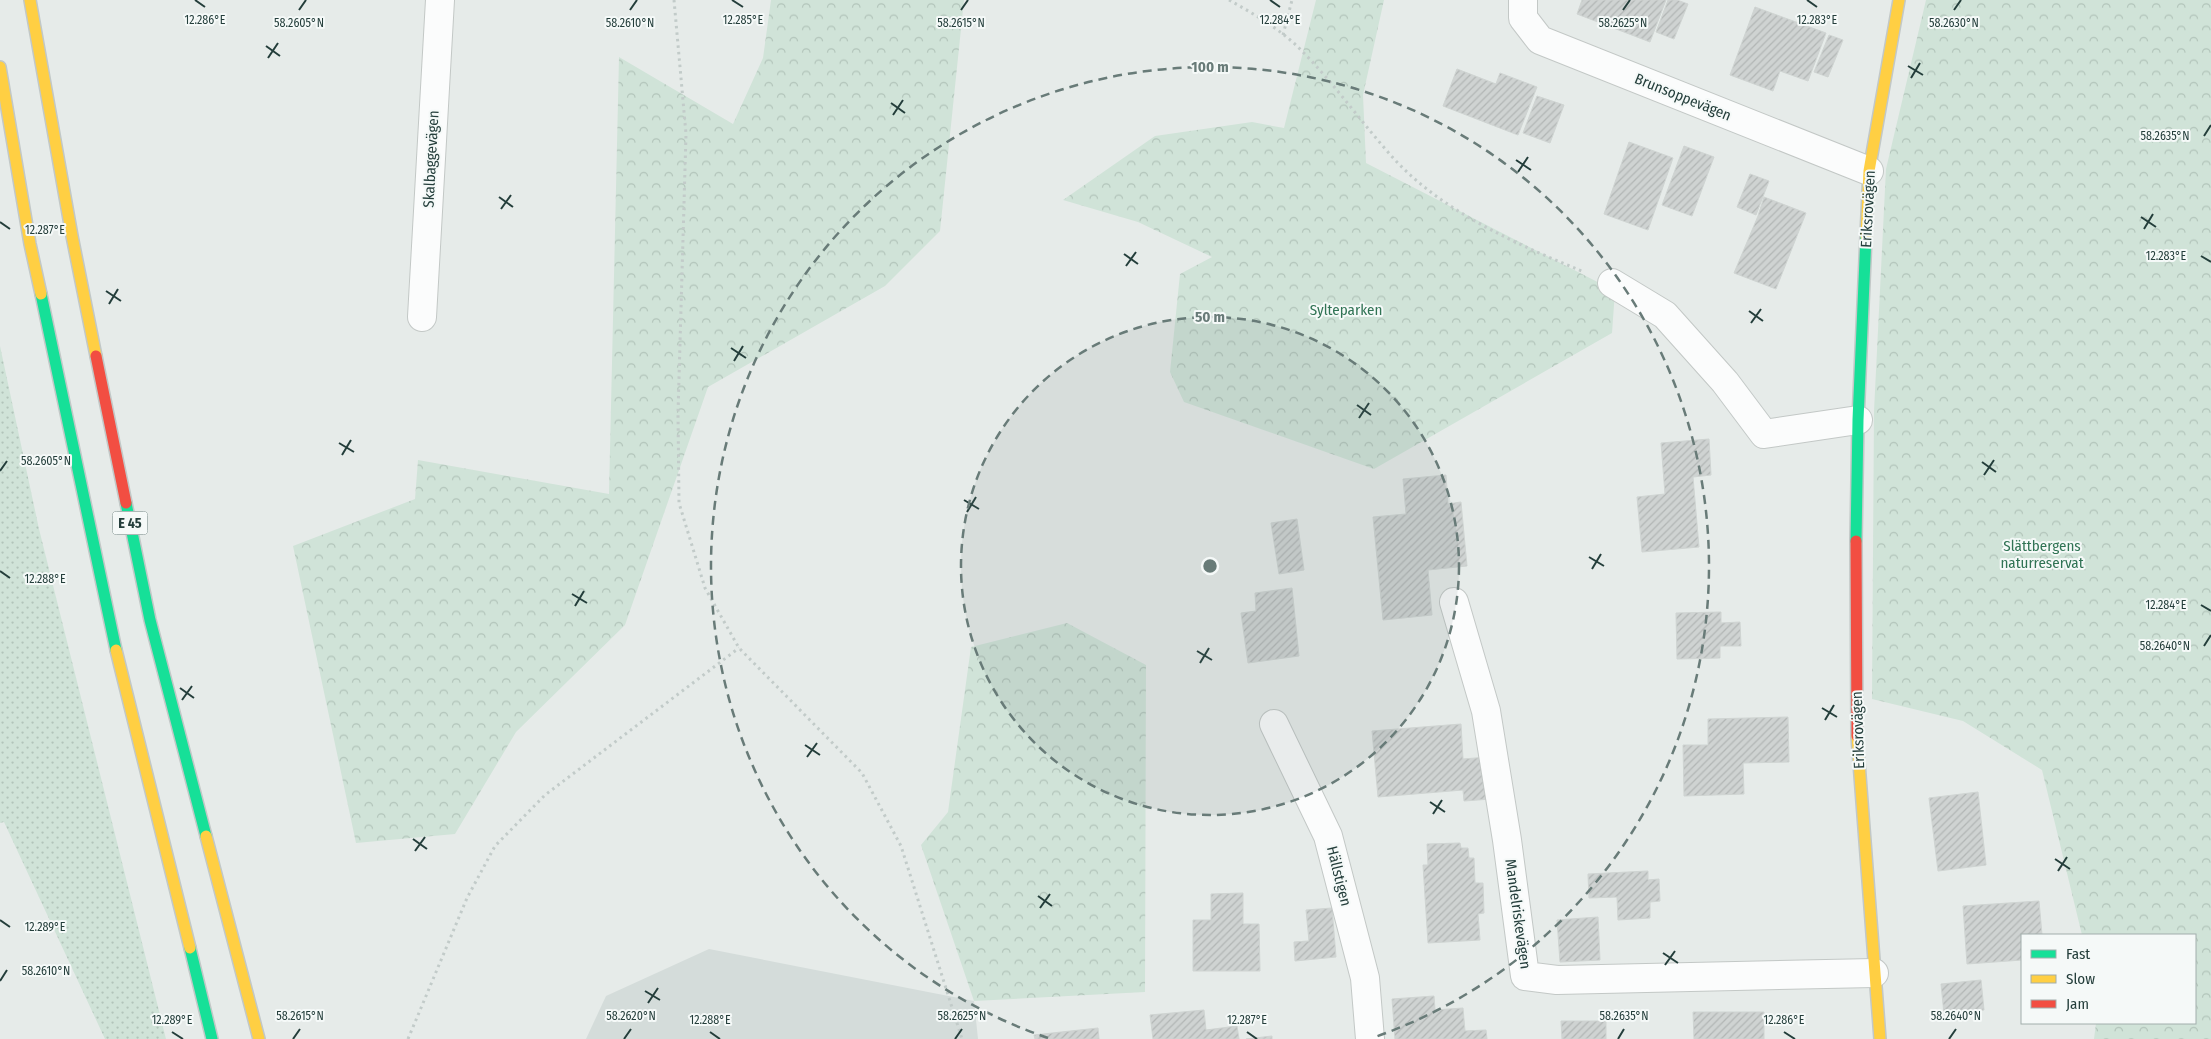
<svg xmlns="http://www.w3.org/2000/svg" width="2211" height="1039" font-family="'Fira Sans Condensed',sans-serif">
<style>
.built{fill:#d4dcda}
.grass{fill:url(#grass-dots)}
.forest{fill:url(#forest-crowns)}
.building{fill:url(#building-hatch);stroke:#cfd4d2}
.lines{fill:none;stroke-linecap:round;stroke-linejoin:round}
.street-casing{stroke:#c3c8c6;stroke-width:30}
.fast-casing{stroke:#c2c8c7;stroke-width:14}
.slow-casing{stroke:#c2c8c7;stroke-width:14}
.jam-casing{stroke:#c2c8c7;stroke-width:14}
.path{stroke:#c2cbc9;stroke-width:3;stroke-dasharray:2.5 4;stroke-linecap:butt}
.street{stroke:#fbfcfc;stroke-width:28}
.fast{stroke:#16e098;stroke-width:11}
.slow{stroke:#ffcf43;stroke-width:11}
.jam{stroke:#f24e42;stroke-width:11}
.ticks{fill:none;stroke:#243e3b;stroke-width:2}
.ring{fill:none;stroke:#687b78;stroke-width:2.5;stroke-dasharray:9 6}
.labels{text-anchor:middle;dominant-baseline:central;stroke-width:4;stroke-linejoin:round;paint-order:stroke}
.shield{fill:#f5f9f8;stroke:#637674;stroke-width:1}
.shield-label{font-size:14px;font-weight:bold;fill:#243e3b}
.street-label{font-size:15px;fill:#243e3b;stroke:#f5f9f8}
.park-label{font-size:15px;fill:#307354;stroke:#f5f9f8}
.ticks-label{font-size:12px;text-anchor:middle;fill:#243e3b;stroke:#f5f9f8;stroke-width:4;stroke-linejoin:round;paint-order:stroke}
.centre{fill:#687b78;stroke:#f5f9f8;stroke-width:2.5}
.ring-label{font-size:15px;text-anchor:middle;font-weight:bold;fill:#687b78;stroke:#f5f9f8;stroke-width:4;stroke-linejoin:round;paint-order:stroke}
</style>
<defs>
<pattern id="grass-dots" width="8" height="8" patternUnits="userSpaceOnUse" patternTransform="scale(1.25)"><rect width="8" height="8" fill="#d0e3d8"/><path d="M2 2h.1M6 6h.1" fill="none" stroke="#b2c4ba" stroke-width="1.8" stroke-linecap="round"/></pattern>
<pattern id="forest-crowns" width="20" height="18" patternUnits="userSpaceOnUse" patternTransform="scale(1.25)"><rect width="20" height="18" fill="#d0e3d8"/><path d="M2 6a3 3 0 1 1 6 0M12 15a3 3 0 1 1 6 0" fill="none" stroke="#b2c4ba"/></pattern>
<pattern id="building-hatch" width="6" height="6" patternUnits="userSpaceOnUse" patternTransform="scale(1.25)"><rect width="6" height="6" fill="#cfd3d2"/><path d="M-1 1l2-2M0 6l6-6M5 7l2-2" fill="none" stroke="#b2b6b5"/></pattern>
</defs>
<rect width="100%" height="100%" fill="#e6ebe9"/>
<!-- built -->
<path class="built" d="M709 949 974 1001 978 1039H586L606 996Z"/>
<!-- grass -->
<path class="grass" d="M0 346 39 529 166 1039H105L4 822 0 823Z"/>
<!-- forest -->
<path class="forest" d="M771 0H964L940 231 885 286 708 387 625 625 516 732 455 834 356 843 293 546 415 499 418 460 609 494 619 57 733 124 763 58Z
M1316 0H1384L1363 95 1366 163 1615 291 1612 333 1374 469 1184 402 1170 372 1180 274 1212 257 1138 222 1063 200 1155 136 1252 122 1284 128Z
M1926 0H2211V1039H2094L2096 1023H2195V935H2082L2042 770 1963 721 1872 699 1874 411 1886 169Z
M1067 623 1146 665 1145 992 974 1001 921 845 948 812 971 647Z"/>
<!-- building -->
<path class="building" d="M1582 0H1666L1650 42 1577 14Z
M1668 0H1677L1688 4 1674 39 1656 32Z
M1755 7 1826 33 1808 81 1780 71 1773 91 1730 75Z
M1829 35 1843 40 1828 77 1814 72Z
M1457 69 1496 84 1500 73 1537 87 1518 135 1443 106Z
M1537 96 1564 105 1550 143 1523 133Z
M1629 142 1673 158 1648 230 1604 214Z
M1684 146 1714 157 1692 216 1662 205Z
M1750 174 1769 181 1756 215 1737 207Z
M1764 197 1806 213 1776 289 1734 273 1758 216Z
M1709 439 1711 475 1693 477 1699 547 1642 552 1637 497 1665 494 1661 443Z
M1446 475 1448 504 1461 502 1467 566 1428 570 1432 615 1383 620 1373 517 1406 514 1403 479Z
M1297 519 1304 570 1279 574 1271 523Z
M1292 588 1299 656 1248 663 1241 613 1256 611 1255 593Z
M1721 612V623L1740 622 1741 646H1720V658L1677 659 1676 613Z
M1788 717 1789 762 1743 763 1744 794 1684 796 1683 745H1708V719Z
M1461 724 1463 759 1488 757 1491 799 1464 801 1463 790 1378 797 1372 731Z
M1978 792 1986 865 1938 871 1929 798Z
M1460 843 1461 848H1468L1469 858H1474L1475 883H1483L1484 913 1478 914 1480 940 1428 943 1423 865H1428L1427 844Z
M1648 871V880L1659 879 1660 901 1650 902V918L1618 920 1617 897 1589 898 1588 874Z
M1243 893V924H1259L1260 971H1193V920H1211V894Z
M2039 901 2042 935H2022V960L1967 964 1963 906Z
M1332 908 1336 957 1295 961 1294 942 1309 941 1306 910Z
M1598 917 1600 960 1560 962 1557 920Z
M1981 980 1984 1010 1944 1014 1941 984Z
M1434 996 1435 1010 1463 1008 1465 1031 1486 1030 1487 1039H1395L1392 999Z
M1204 1010 1206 1030 1237 1026 1239 1039H1153L1150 1015Z
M1693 1012H1764V1039H1694Z
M1561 1021H1606V1039H1562Z
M1098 1028 1099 1039H1035L1034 1035Z
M1272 1036V1039H1246Z"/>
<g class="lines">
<defs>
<path id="street" d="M1523 0V18L1540 40 1869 171
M1612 283 1665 315 1725 382 1764 434 1858 420
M422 317 440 0
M1454 602 1486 711 1507 840 1525 976 1557 980 1874 973
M1274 724 1328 836 1365 978 1370 1039"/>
<path id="fast" d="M41 294 116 650
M126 503 150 620 206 836
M1856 541 1858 420 1866 236
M190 948 212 1039"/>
<path id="slow" d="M30 0 72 236 96 356
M0 67 30 244 41 294
M1866 236 1869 171 1899 0
M116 650 190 948
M1857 736 1880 1039
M206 836 259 1039"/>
<path id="jam" d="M96 356 126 503
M1856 541 1857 736"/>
</defs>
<!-- street casing -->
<use href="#street" class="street-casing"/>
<!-- fast casing -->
<use href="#fast" class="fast-casing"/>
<!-- slow casing -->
<use href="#slow" class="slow-casing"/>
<!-- jam casing -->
<use href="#jam" class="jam-casing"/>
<!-- path -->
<path class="path" d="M674 0 686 134 678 413 679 503 705 588 739 648 862 773 901 846 962 1039
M1229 0C1254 14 1280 29 1300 49 1335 84 1363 125 1396 161 1446 214 1519 245 1584 272
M1283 35 1292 0
M408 1039 467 898 495 846 545 795 739 648"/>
<!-- street -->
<use href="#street" class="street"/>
<!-- fast -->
<use href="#fast" class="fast"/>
<!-- slow -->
<use href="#slow" class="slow"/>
<!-- jam -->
<use href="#jam" class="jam"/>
</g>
<!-- ticks -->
<path class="ticks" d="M195 0 205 7M732 0 743 7M1270 0 1280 7M1807 0 1817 7M299 10 306 0M630 10 637 0M961 10 968 0M1623 10 1630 0M1954 10 1961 0M266 46 280 56M268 58 278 43M1908 66 1923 75M1911 78 1920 63M891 103 905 113M893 115 903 100M2204 136 2211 125M1516 160 1531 170M1518 172 1528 157M499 197 513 207M501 209 511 195M2141 217 2156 227M0 222 10 229M2144 229 2153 214M1124 254 1138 264M2201 256 2211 262M1126 266 1136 252M106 291 121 301M109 304 118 289M1749 311 1763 321M1751 323 1761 309M731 348 746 358M734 361 743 346M1357 405 1371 415M1359 418 1369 403M339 443 354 452M342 455 351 440M1982 462 1996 472M0 471 7 461M1984 475 1994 460M964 500 979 509M967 512 976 497M1589 557 1604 566M1592 569 1601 554M0 571 10 578M572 594 587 603M2201 605 2211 611M575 606 584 591M2204 646 2211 635M1197 651 1212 660M1200 663 1209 648M180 688 194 698M182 700 192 686M1822 708 1837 717M1825 720 1834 705M805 745 820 755M807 757 817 743M1430 802 1445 812M1433 814 1442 800M413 839 427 849M415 851 425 837M2055 859 2070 869M2058 871 2067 857M1038 896 1052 906M1040 908 1050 894M0 920 10 927M1663 953 1678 963M1665 965 1675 951M0 981 7 970M645 991 660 1000M648 1003 658 988M172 1032 183 1039M710 1032 720 1039M1247 1032 1257 1039M1784 1032 1795 1039M293 1039 300 1029M624 1039 631 1029M955 1039 962 1029M1618 1039 1624 1029M1949 1039 1956 1029"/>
<!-- distance rings -->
<circle cx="1210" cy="566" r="249" fill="#687b78" fill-opacity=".12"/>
<g class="ring">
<circle cx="1210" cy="566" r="249"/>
<path d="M1048 1038A499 499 0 1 1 1372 1038"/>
</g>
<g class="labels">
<!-- shield labels -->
<rect class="shield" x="112.5" y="511.5" width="35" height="23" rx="4"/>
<g class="shield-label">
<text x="130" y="523">E 45</text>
</g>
<!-- street labels -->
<g class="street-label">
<text transform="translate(1683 97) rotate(22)">Brunsoppevägen</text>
<text transform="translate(431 159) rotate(-87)">Skalbaggevägen</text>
<text transform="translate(1868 209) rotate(-87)">Eriksrovägen</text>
<text transform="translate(1858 730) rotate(-92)">Eriksrovägen</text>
<text transform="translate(1339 876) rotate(76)">Hällstigen</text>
<text transform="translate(1518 914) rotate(82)">Mandelriskevägen</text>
</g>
<!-- park labels -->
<g class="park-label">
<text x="1346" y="310">Sylteparken</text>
<text x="2042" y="546">Slättbergens<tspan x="2042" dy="17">naturreservat</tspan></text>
</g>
</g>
<g class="ticks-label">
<text x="743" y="24">12.285°E</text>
<text x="1817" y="24">12.283°E</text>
<text x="205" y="24">12.286°E</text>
<text x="1280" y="24">12.284°E</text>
<text x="299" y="27">58.2605°N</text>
<text x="1623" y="27">58.2625°N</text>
<text x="1954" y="27">58.2630°N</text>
<text x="630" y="27">58.2610°N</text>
<text x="961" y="27">58.2615°N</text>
<text x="2165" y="140">58.2635°N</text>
<text x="45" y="234">12.287°E</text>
<text x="2166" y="260">12.283°E</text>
<text x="46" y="465">58.2605°N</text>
<text x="45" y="583">12.288°E</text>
<text x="2166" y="609">12.284°E</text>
<text x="2165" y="650">58.2640°N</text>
<text x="45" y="931">12.289°E</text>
<text x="46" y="975">58.2610°N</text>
<text x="300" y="1020">58.2615°N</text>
<text x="631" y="1020">58.2620°N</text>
<text x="962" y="1020">58.2625°N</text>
<text x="1624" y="1020">58.2635°N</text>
<text x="1956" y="1020">58.2640°N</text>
<text x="172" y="1024">12.289°E</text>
<text x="710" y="1024">12.288°E</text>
<text x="1247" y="1024">12.287°E</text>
<text x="1784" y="1024">12.286°E</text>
</g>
<circle cx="1210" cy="566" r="8" class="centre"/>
<g class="ring-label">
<text x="1210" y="72">100 m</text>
<text x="1210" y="322">50 m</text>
</g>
<!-- legend -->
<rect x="2021" y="934" width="175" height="90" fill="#f5f9f8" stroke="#a1aeac"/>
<rect x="2031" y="950" width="25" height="8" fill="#16e098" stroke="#a1aeac"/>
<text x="2066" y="959" font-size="15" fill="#243e3b">Fast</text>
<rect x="2031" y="975" width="25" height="8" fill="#ffcf43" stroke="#a1aeac"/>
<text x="2066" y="984" font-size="15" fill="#243e3b">Slow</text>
<rect x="2031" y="1000" width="25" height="8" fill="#f24e42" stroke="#a1aeac"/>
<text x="2066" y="1009" font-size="15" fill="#243e3b">Jam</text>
</svg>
